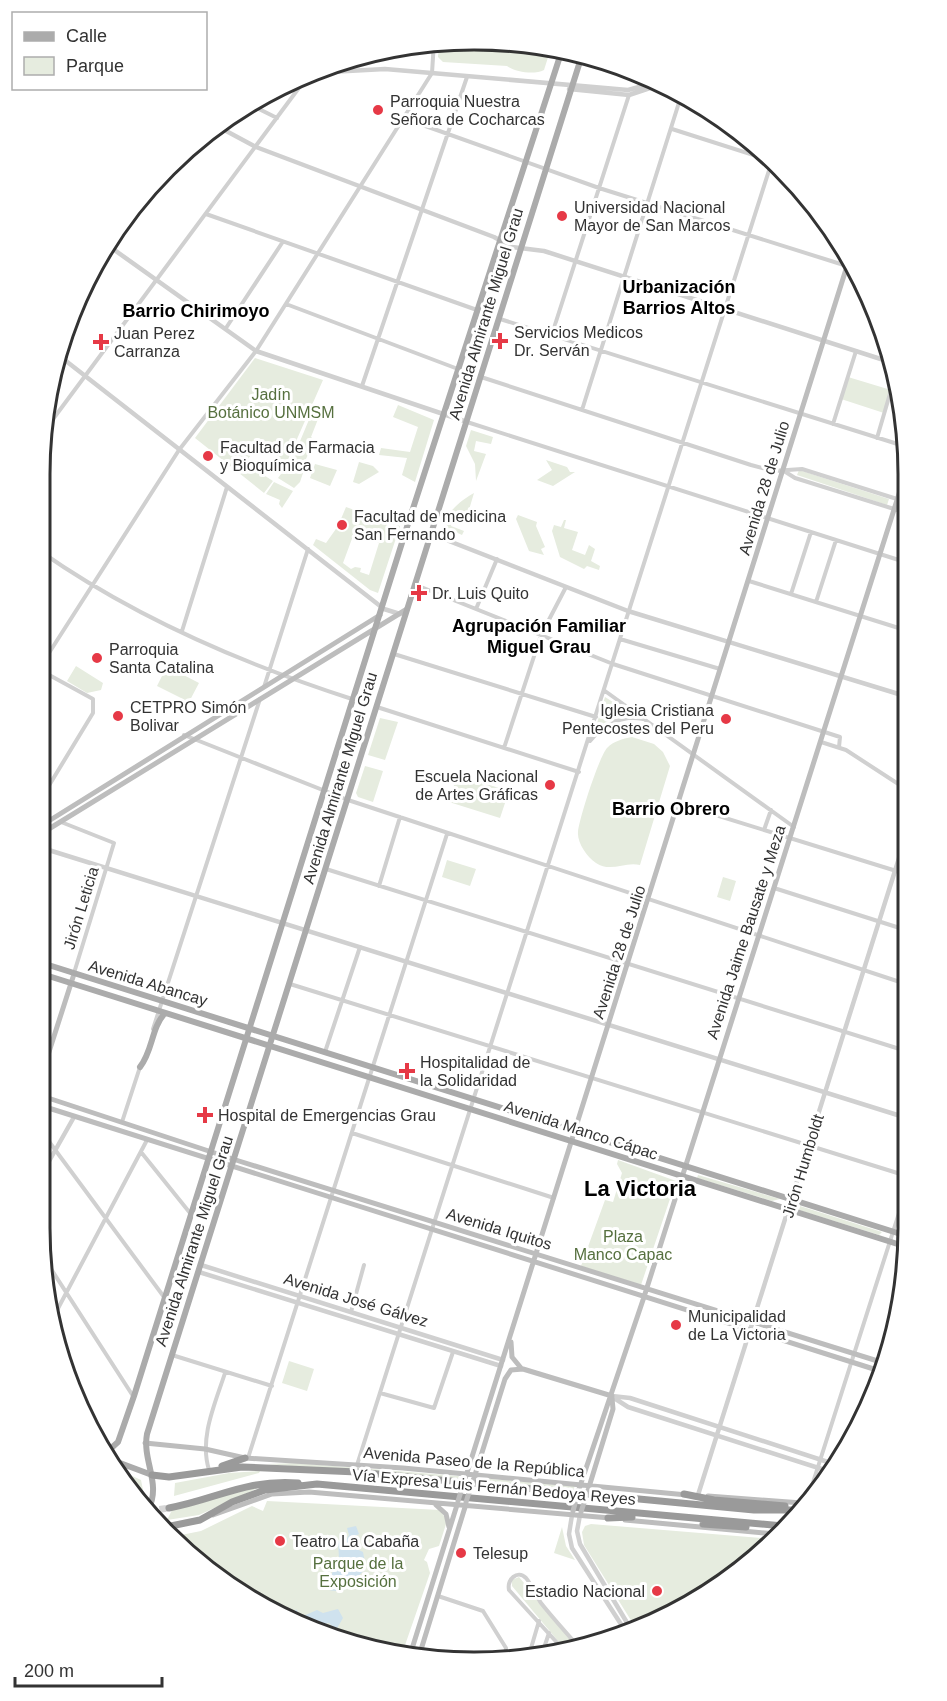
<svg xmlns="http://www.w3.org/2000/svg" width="947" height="1701" font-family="Helvetica,sans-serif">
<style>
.green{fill:#e6ecdf;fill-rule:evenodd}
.water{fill:#cfe2ee}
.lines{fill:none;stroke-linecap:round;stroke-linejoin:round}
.motorway-tunnel{stroke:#d6d6d6;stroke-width:7;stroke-dasharray:7 3.5;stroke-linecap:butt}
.minor{stroke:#d0d0d0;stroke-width:4}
.tertiary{stroke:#d0d0d0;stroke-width:4.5}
.secondary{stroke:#bdbdbd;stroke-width:5}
.primary{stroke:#ababab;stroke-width:6}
.motorway{stroke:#9a9a9a;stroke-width:7}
.secondary-bridge{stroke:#bdbdbd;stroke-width:5}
.poi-dot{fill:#e63946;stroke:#fff;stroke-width:2}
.labels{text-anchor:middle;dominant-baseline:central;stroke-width:6;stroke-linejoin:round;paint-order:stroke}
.poi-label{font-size:16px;fill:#333;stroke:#fff;text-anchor:start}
.street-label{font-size:16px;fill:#333;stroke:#fff}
.park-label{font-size:16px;fill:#56703f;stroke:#fff}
.neighbourhood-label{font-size:18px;font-weight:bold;fill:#000;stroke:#fff}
.district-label{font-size:22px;font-weight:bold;fill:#000;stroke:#fff}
.rim{fill:none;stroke:#333;stroke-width:3}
</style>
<rect width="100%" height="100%" fill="#fff"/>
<!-- green -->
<path class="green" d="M445 40 530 43 551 48 544 70C534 75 516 72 507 66L443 62 438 57 439 41Z
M255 358 323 380 286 464 277 458V454L260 443 245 463 273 481 264 493 195 438Z
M848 377 891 390 884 413 841 399Z
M398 405 434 420 415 482 402 475 407 458 379 455 381 448 410 452 418 427 393 417Z
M313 410 320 414 311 437 321 445 319 449 311 448 306 459 311 463 309 470H304L300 482 294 488 278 478 293 458Z
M471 430 493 437 491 444 476 441 474 451 486 454 476 481 475 464 466 446Z
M546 460 567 467 570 472H575L553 486 537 480 552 470Z
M359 462 373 466 379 472 359 484 353 482Z
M315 464 337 470 330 486 310 478Z
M799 470 889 499 887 505 797 475Z
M274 482 293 491 282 508 279 504 280 500 266 494Z
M474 493 466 520 453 517 451 526 464 531 462 535 447 528C443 513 462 500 474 493Z
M346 507 400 526 378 593 370 590 313 545 316 539 326 543 338 526ZM353 536 379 543 369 575 360 572 361 568 355 567 351 569 343 563Z
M518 515 537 522 536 526 545 547 541 549 544 555 529 551 516 519Z
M564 520H566L564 528 578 532 572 550 585 555 589 545 595 549 591 561 600 566 599 570 587 566 584 569 560 557 552 531 554 525 561 527Z
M76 666 103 683 101 690 87 693 67 681Z
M165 670 172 674 174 670 199 683 189 702 157 686Z
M605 697 630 713V716L605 723 595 730Z
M380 718 398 722 385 760 368 755Z
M632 737 654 744 663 752 670 766 640 865C625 861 611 873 596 863 587 857 577 843 578 832 579 819 599 757 607 748 614 741 622 739 632 737Z
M365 766 383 771 373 802 358 797 356 793Z
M457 775 509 791 500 818 449 802Z
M447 860 476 869 470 886 442 877Z
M723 877 736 881 730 901 717 897Z
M618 1160 676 1181 641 1285 581 1266 605 1200 613 1202 622 1173 617 1164Z
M698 1175 780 1199 772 1201 697 1178Z
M800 1206 882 1232 879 1235 799 1210Z
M289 1361 314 1369 307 1391 282 1383Z
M297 1463 459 1476 457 1480 267 1464Z
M117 1469 141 1480 143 1490 139 1502 129 1492Z
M260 1471 259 1473 174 1496 175 1483 229 1473Z
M479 1478 575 1486 573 1490 478 1482Z
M258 1486V1488L199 1515 167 1520 172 1510Z
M267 1501 440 1510 447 1521 439 1546 429 1549 424 1560 427 1562 430 1573 403 1651 361 1647 232 1589 176 1536 201 1531 252 1506 263 1511Z
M591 1524 772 1539 760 1554 637 1630 584 1545 582 1532 585 1526Z
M562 1527 566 1546 575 1560 554 1553Z
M519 1577 575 1644 563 1647 512 1586V1580Z"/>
<!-- water -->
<path class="water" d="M356 1526 359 1534 353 1537 348 1545 363 1552 366 1568 350 1585 347 1582 349 1578 342 1577 341 1586 346 1583 349 1587C341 1593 334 1591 325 1589L339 1558 338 1541 344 1543 349 1535 347 1528Z
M296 1609 301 1617 317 1610 323 1613 338 1609 343 1618 336 1630 329 1623 320 1625 314 1622 310 1624 294 1617Z"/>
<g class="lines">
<!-- motorway-tunnel -->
<path class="motorway-tunnel" d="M149 1511 169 1508"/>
<!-- minor -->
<path class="minor" d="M249 104 277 118
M403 118 599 188 847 266
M219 127 224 120
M672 129 772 161
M206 214 477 310
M286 304 458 369
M500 319 904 446
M226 328 282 243
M552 334 629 95
M481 377 751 465 773 471 802 469 897 499
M362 386 467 77
M582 410 682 93
M467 422 905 562
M833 424 856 351
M42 434 310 73
M877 438 894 380
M784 471 795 478 894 509
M40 551C134 617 243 664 352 699
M749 581 905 630
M416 585 613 664 840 737 839 747
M791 594 811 532
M816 602 836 540
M476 609 497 559
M182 631 227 487
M620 639 720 669
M394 654 596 717
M40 667 179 450 256 351 432 73 434 42
M264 687 308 549
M605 691 794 827
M377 707 579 772
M184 735 348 800 906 984
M590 741C604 724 621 715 643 719
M821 742 846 750 906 789
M504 748 541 635 566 587
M39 802 93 713V699L40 670
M680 804 906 874
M61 822 114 843 74 973
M764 830 771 810
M326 869 906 1051
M379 886 400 817
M774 888 906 930
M290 984 907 1176
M153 1029 260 699
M325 1052 360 947
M122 1122 140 1067
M39 1128 164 1297
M352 1133 554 1198
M141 1152 190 1213
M44 1258 133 1396
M351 1312 364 1265
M54 1316 147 1140
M172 1355 272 1386
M380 1393 434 1408 453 1352
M248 1458 447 834
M357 1465 772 161
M209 1470C199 1438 215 1404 225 1373
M809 1495 907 1188
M438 1596 483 1611 506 1648 505 1660
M561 1647 509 1590C507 1580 517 1569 526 1578 532 1585 536 1596 541 1603 552 1617 564 1630 576 1644
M543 1651 549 1633
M529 1655 539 1621"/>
<!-- tertiary -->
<path class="tertiary" d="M311 73 385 69 628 90 657 82
M569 89 629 95 662 84
M215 125 256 147 494 237 512 247 544 251 890 362
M106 244 256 351 467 422
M57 354 384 609 400 614
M894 509 905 512
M431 534 628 611 905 696
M39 847 907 1118
M39 1179 74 1117
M201 1265 503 1360
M199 1272 501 1366
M612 1396 630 1398 834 1464
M614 1398 628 1407 828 1471
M698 1495 906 836
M572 1515 569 1534 572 1548 626 1632
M580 1515 577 1531 580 1544 632 1631"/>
<!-- secondary -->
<path class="secondary" d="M39 827 380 615
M39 835 407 609
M39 1083 74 974
M39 1095 239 1161 884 1363
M39 1105 880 1371
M511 1342 512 1357 521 1368
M145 1443 205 1449 245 1458 403 1468 687 1495
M474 1478 505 1379 511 1370 523 1369 612 1396
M465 1479 847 266 854 267
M589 1487 613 1409 612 1398
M579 1489 644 1297 905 475
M708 1496 802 1503
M436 1505 446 1514 449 1527
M213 1515 272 1494 309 1492 610 1518
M625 1520 776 1534
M411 1652 457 1505
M420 1653 466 1504"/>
<!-- primary -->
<path class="primary" d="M39 962 907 1236
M39 973 907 1247
M140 1067C153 1051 151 1028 165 1013
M107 1452 118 1442 134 1396 406 530 562 50
M112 1460 152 1475
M148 1510C162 1484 142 1461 147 1434L582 55"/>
<!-- motorway -->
<path class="motorway" d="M222 1466 245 1458
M152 1475 169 1477 242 1467 357 1472 754 1510H797
M684 1494 714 1500 785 1506
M169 1508C217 1499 246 1479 298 1483
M608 1518 632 1517
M703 1524 746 1527
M166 1527 200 1520 232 1502 265 1490 317 1484 783 1526"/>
<!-- secondary-bridge -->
<path class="secondary-bridge" d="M458 1501 465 1479
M466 1502 473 1480
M573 1511 579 1489
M581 1512 588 1490"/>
</g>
<!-- markers -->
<g class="poi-dot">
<circle cx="378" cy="110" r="6"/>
<circle cx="562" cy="216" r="6"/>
<path d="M497 332h6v6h6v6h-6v6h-6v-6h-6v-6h6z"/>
<path d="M98 333h6v6h6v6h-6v6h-6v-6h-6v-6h6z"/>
<circle cx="208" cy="456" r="6"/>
<circle cx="342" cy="525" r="6"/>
<path d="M416 584h6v6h6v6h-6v6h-6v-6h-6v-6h6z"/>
<circle cx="97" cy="658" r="6"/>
<circle cx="118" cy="716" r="6"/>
<circle cx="726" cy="719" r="6"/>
<circle cx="550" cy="785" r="6"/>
<path d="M404 1062h6v6h6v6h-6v6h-6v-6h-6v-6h6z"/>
<path d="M202 1106h6v6h6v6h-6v6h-6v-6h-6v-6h6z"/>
<circle cx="676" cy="1325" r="6"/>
<circle cx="280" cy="1541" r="6"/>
<circle cx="461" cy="1553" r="6"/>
<circle cx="657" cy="1591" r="6"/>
</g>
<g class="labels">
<!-- poi labels -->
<g class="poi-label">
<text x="390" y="101">Parroquia Nuestra<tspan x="390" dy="18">Señora de Cocharcas</tspan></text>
<text x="574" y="207">Universidad Nacional<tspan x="574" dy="18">Mayor de San Marcos</tspan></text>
<text x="514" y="332">Servicios Medicos<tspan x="514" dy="18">Dr. Serván</tspan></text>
<text x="114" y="333">Juan Perez<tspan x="114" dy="18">Carranza</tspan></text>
<text x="220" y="447">Facultad de Farmacia<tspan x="220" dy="18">y Bioquímica</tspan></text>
<text x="354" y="516">Facultad de medicina<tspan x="354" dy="18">San Fernando</tspan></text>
<text x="432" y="593">Dr. Luis Quito</text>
<text x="109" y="649">Parroquia<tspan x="109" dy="18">Santa Catalina</tspan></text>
<text x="130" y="707">CETPRO Simón<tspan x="130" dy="18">Bolivar</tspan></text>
<text x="714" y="710" text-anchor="end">Iglesia Cristiana<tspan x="714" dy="18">Pentecostes del Peru</tspan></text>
<text x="538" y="776" text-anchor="end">Escuela Nacional<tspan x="538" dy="18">de Artes Gráficas</tspan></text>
<text x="420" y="1062">Hospitalidad de<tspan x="420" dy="18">la Solidaridad</tspan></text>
<text x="218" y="1115">Hospital de Emergencias Grau</text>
<text x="688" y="1316">Municipalidad<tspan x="688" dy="18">de La Victoria</tspan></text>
<text x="292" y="1541">Teatro La Cabaña</text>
<text x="473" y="1553">Telesup</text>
<text x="645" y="1591" text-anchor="end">Estadio Nacional</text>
</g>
<!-- street labels -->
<g class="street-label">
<text transform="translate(486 314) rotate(-73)">Avenida Almirante Miguel Grau</text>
<text transform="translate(764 488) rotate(-73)">Avenida 28 de Julio</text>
<text transform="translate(340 778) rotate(-73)">Avenida Almirante Miguel Grau</text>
<text transform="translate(81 908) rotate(-73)">Jirón Leticia</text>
<text transform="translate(746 932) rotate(-72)">Avenida Jaime Bausate y Meza</text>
<text transform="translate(619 952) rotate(-72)">Avenida 28 de Julio</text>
<text transform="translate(148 983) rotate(17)">Avenida Abancay</text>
<text transform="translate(581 1130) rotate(18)">Avenida Manco Cápac</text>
<text transform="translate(803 1166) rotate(-73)">Jirón Humboldt</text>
<text transform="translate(499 1229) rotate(17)">Avenida Iquitos</text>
<text transform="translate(194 1241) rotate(-72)">Avenida Almirante Miguel Grau</text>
<text transform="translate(356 1300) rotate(17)">Avenida José Gálvez</text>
<text transform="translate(474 1462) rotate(5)">Avenida Paseo de la República</text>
<text transform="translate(494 1487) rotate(5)">Vía Expresa Luis Fernán Bedoya Reyes</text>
</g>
<!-- park labels -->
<g class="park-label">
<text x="271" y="394">Jadín<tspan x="271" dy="18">Botánico UNMSM</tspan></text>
<text x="623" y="1236">Plaza<tspan x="623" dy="18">Manco Capac</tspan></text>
<text x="358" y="1563">Parque de la<tspan x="358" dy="18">Exposición</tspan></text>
</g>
<!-- neighbourhood labels -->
<g class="neighbourhood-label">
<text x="679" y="287">Urbanización<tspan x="679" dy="21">Barrios Altos</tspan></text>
<text x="196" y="311">Barrio Chirimoyo</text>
<text x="539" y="626">Agrupación Familiar<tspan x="539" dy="21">Miguel Grau</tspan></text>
<text x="671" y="809">Barrio Obrero</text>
</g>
<!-- district labels -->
<g class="district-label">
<text x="640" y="1188">La Victoria</text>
</g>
</g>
<!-- crop -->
<path d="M0 0H947V1701H0ZM474 50H474A424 424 0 0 1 898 474V1228A424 424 0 0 1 474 1652H474A424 424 0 0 1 50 1228V474A424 424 0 0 1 474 50Z" fill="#fff" fill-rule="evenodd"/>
<path class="rim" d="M474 50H474A424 424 0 0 1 898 474V1228A424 424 0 0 1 474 1652H474A424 424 0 0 1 50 1228V474A424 424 0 0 1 474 50Z"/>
<!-- legend -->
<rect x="12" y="12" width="195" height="78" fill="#ffffff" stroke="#adadad" stroke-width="1.5"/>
<rect x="24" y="32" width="30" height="9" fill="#ababab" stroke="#adadad" stroke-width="1.5"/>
<text x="66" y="42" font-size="18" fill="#333333">Calle</text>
<rect x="24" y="57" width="30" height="18" fill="#e6ecdf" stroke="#adadad" stroke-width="1.5"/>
<text x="66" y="72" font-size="18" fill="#333333">Parque</text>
<!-- scale -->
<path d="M15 1677v9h147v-9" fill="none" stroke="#333333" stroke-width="3"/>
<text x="24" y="1677" font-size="18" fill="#333333" stroke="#ffffff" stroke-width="4.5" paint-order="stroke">200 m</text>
</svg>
